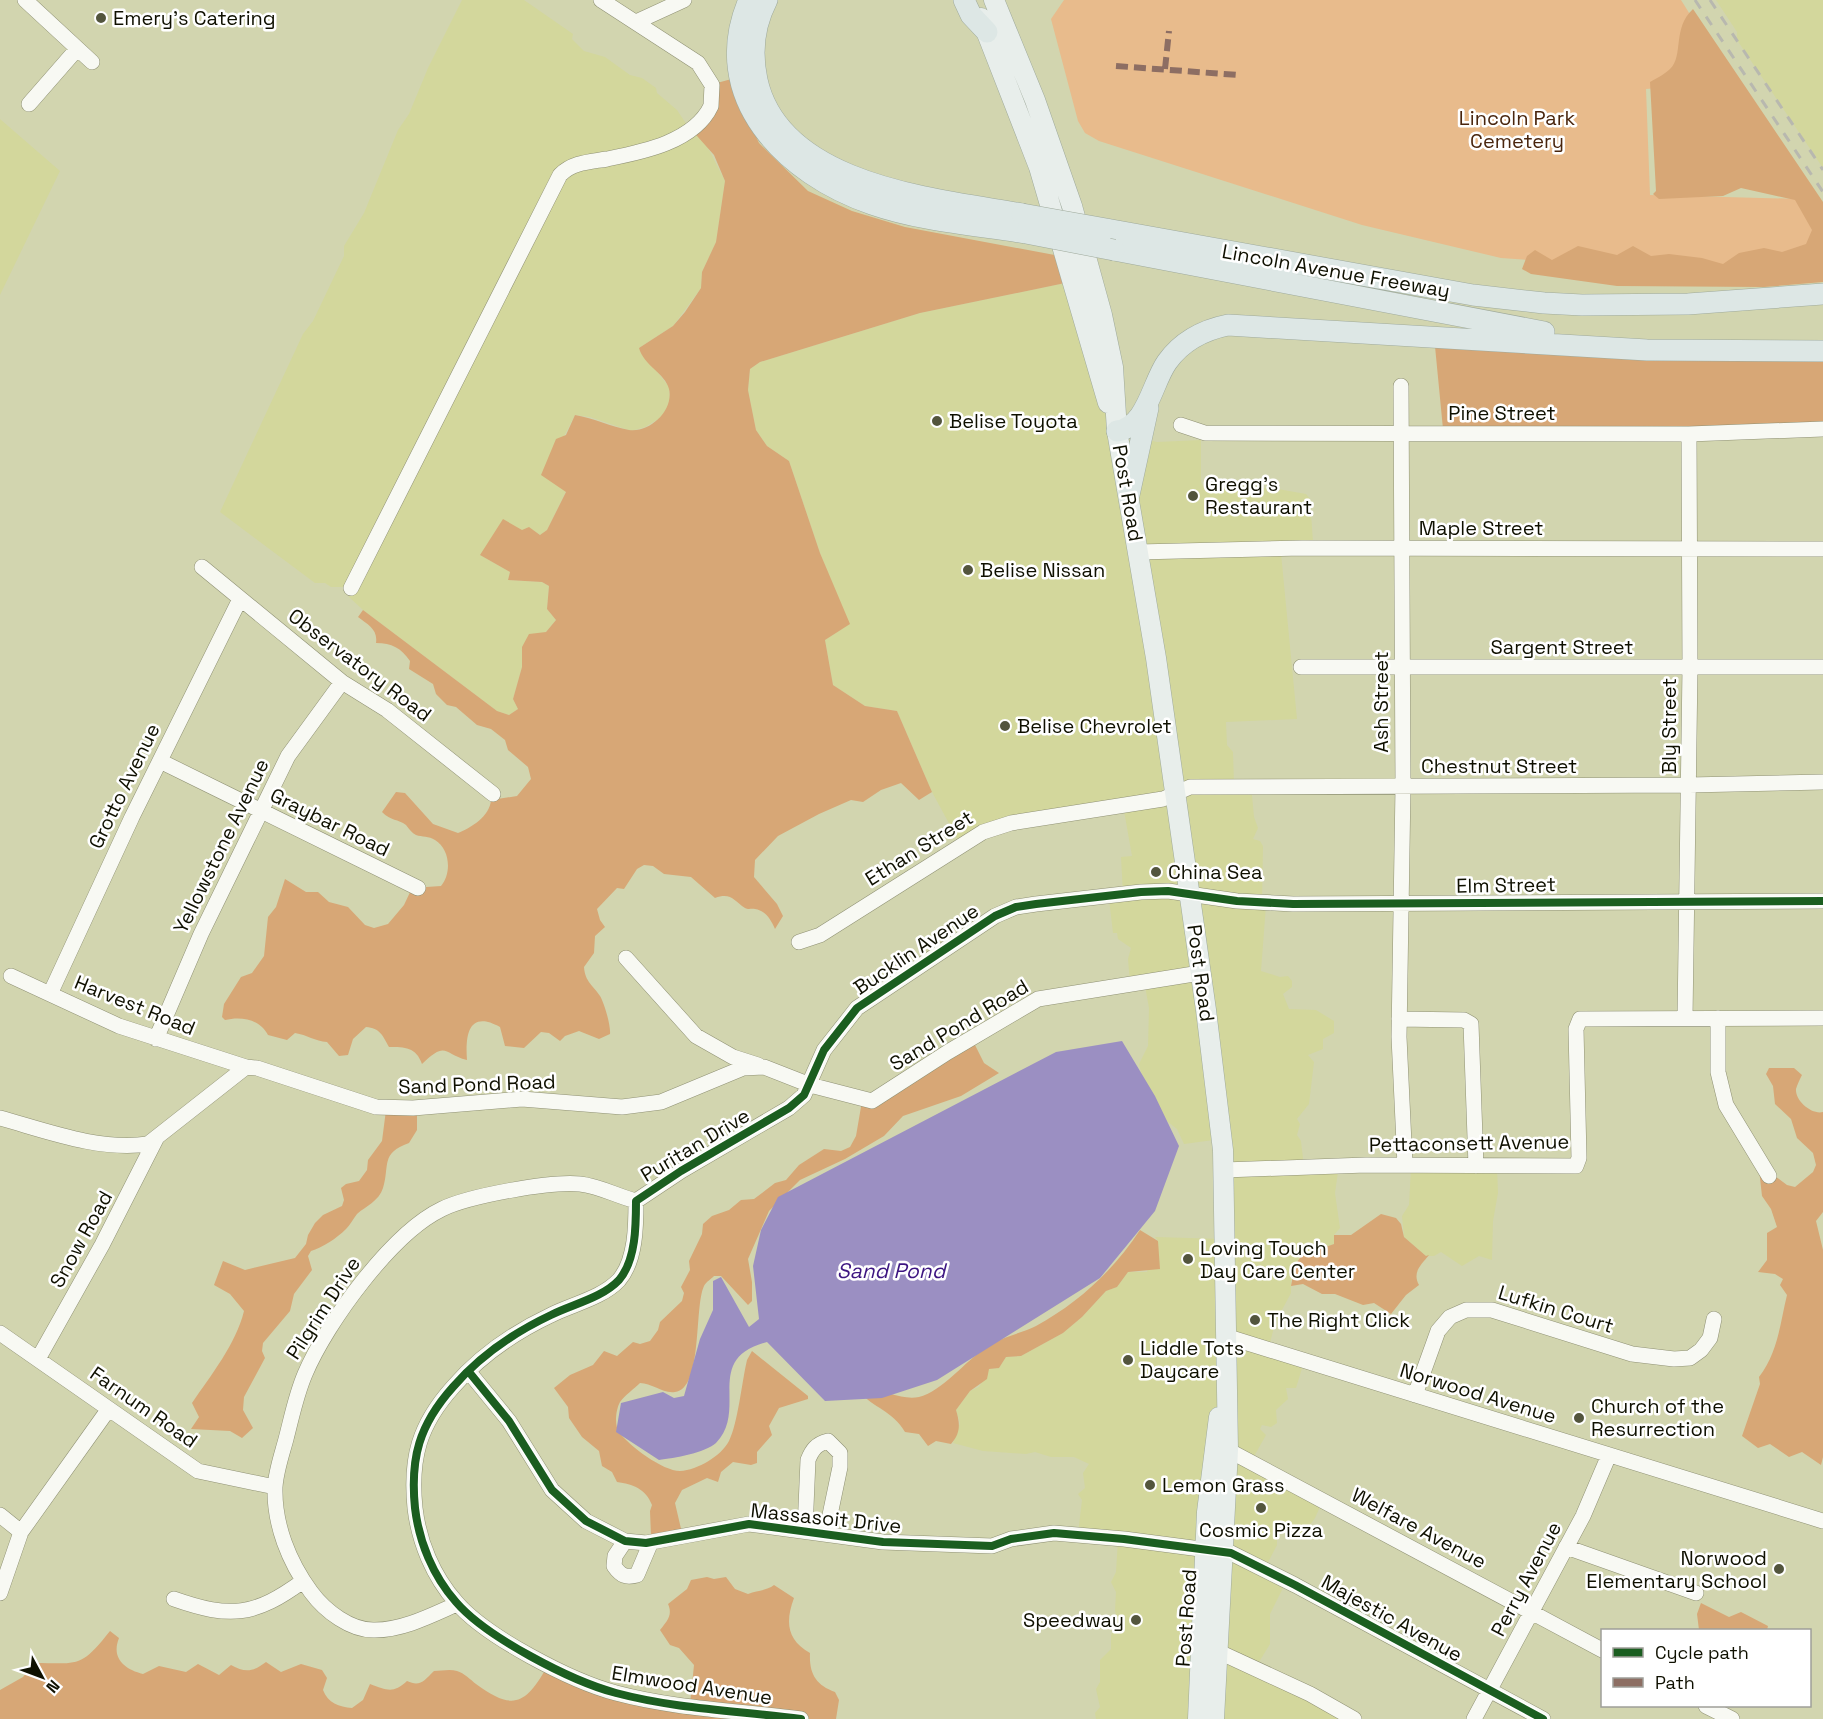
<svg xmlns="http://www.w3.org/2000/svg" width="1823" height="1719" font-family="'Space Grotesk',sans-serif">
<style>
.built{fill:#d3d79c}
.green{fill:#e8bb8c}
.forest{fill:#d7a776}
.water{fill:#9b8fc2}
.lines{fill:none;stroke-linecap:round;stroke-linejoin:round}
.minor-casing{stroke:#8f9174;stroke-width:16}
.major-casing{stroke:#9faa9c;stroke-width:21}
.highway-casing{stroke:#9faa9c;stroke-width:22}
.minor{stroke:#f8f9f3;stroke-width:15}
.major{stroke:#e8eeeb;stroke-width:20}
.highway{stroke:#dde7e5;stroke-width:21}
.rail{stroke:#b8b8af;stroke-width:3;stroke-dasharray:10 10;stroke-linecap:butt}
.highway-bridge-casing{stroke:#9faa9c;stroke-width:22;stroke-linecap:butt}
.highway-bridge{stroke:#dde7e5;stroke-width:21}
.quiet{stroke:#8d6e63;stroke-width:6;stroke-dasharray:12 6;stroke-linecap:butt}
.cycleway-casing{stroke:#fff;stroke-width:11}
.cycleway{stroke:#1b5e20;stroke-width:8}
.poi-dot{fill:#53553d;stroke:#fff;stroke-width:2}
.labels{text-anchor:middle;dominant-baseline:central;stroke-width:5;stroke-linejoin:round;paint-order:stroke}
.poi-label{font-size:20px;fill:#0f1000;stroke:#fff;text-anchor:start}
.park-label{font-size:20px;fill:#49250d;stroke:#fff}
.street-label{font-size:20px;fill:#0f1000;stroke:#fff}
.water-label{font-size:21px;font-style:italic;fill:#3d1581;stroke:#fff}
</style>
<rect width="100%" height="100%" fill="#d2d5af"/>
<!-- built -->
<path class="built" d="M462 0H524L573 34 572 39 584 51 605 57 630 75 642 78 656 88 657 93 677 110 687 125 706 144 725 181 716 242 702 272 701 288 673 326 639 348 669 387 670 403 662 417 645 427 631 431 590 417 575 415 563 438 566 491 547 530 541 535 529 528 480 555 510 572 508 580 542 582 549 586 547 609 556 620 546 632 522 647V667L513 699 518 709 509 715 497 711 363 610 349 597 348 587H331L325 583H315L220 512 303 334 313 321 344 256V246L364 213 398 130 409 114 428 68Z
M1716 0H1823V168L1737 40V32Z
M0 119 60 171 0 295Z
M1070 282 1116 442 1139 438 1157 442 1201 440V482L1204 488H1272L1306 494 1310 499 1313 542 1280 543 1297 719 1226 722 1227 745 1233 752 1234 784 1251 785 1254 817 1258 828 1253 839 1260 841 1263 846 1262 902 1266 905 1261 971 1280 977 1288 976 1292 981V987L1283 994 1289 1009 1316 1010 1334 1021V1033L1323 1039V1049L1308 1055 1314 1062 1309 1104 1297 1119 1300 1124 1297 1135 1301 1141 1304 1167 1338 1172 1335 1193 1340 1228 1334 1235V1244L1302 1255 1295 1265 1291 1279V1293L1275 1323 1269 1347 1304 1362 1296 1388H1286L1288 1399 1276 1410 1277 1423 1271 1427 1262 1425 1260 1429 1266 1435 1252 1460 1323 1500 1315 1518 1302 1536 1285 1529 1277 1535V1545L1265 1568 1286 1582 1270 1614V1644L1256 1667 1354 1719H1096L1095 1713 1100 1707 1096 1689 1100 1682V1660L1111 1649V1635L1118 1622 1115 1611 1116 1592 1111 1582 1116 1572 1118 1540 1078 1534 1082 1500 1078 1494 1085 1488 1083 1473 1089 1464 1074 1457H1051L1035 1452 1026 1454 983 1451 953 1443 960 1423 956 1410 970 1391 979 1387 989 1369 999 1368 1006 1357 1021 1356 1063 1333 1082 1317 1106 1291 1117 1287 1128 1272H1147L1158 1241 1155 1237 1223 1239 1221 1139 1184 1144 1177 1129 1163 1118 1144 1084 1139 1064 1148 1046 1149 1008 1145 986 1130 983 1128 959 1131 948 1118 939 1117 933H1113L1109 899 1123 894 1121 857 1132 856 1123 805 958 840 932 792 897 711 865 706 833 685 825 640 849 624 820 553 789 461 767 446 756 430 748 390 750 369 760 362 920 313Z
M1497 1167 1498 1193 1493 1221 1492 1260 1479 1256 1462 1266 1441 1252 1434 1256H1426L1404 1237 1402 1216 1409 1205 1411 1168Z"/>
<!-- green -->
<path class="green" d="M1064 0H1681L1691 16 1696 85 1646 89 1650 195 1803 199 1823 263 1642 268 1501 258 1362 225 1099 141 1085 133 1078 121 1051 19Z"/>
<!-- forest -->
<path class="forest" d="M1693 9 1823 202V282L1764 287 1617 286 1531 274 1522 269 1527 256 1535 250 1552 260 1578 246 1617 255 1633 246 1651 256 1669 254 1702 258 1723 264 1739 253 1764 248 1782 252 1806 244 1812 230 1795 200 1741 188 1723 196 1659 199 1653 194 1656 191 1650 82C1657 78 1665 74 1670 69 1684 56 1672 28 1693 9Z
M735 78 743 109 759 143 808 191 852 211 905 227 1060 256 1070 282 920 313 760 362 750 369 748 390 756 430 767 446 789 461 820 553 850 624 825 640 833 685 865 706 897 711 932 792 919 800 901 783 881 790 863 802 851 800 819 814 778 836 755 860 754 877 777 904 783 916 775 929C771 920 766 911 755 909 751 908 749 910 745 908 734 901 731 892 715 898L691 877 664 874 653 866 644 865 637 869 624 889 617 888 597 909 600 920 605 927 595 936 594 953 584 967C585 982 593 985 600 996 604 1002 611 1026 610 1034L599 1039 579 1031 565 1036 560 1041 549 1033 541 1032 524 1048 505 1046 500 1027C469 1010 465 1034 467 1060 443 1054 447 1040 422 1064 416 1047 405 1047 389 1047 383 1036 380 1028 366 1027L353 1039 348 1055 339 1056 327 1042C315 1041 307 1035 295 1033L287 1040 268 1035C260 1019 241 1016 225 1020L222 1017 224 1004 241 977 252 973 264 956 268 917 276 907 285 879 306 892H318L329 902 348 907 365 925 374 928 388 924 404 905 412 888 441 886C452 873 450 849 435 840 429 836 422 837 416 835 412 833 409 829 406 825 398 819 391 821 382 812L396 792 405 793 433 824 458 833C471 828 490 816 491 800L517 796 531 779 528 767 508 750 505 740 491 729 477 725 456 707 447 705 436 694 433 684 409 669 410 661C401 648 392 643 376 643 378 629 368 625 358 617L363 610 497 711 509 715 518 709 513 699 522 667V647L529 634 546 632 556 620 547 609 549 586 542 582 508 580 510 572 480 555 503 519 522 530 529 527 540 535 547 530 566 492 541 475 556 439 566 435 575 415C594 418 611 427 629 430 650 433 674 410 669 389 665 373 644 366 639 348L673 326 685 312 701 288 702 272 716 242 725 181 714 155 689 127 694 123 717 83Z
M1434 336 1823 353V429H1443Z
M973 1041 984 1063 999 1073 961 1096 903 1116 884 1136 845 1159 800 1180 769 1211 748 1259 752 1282V1301L748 1305 721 1276H714C711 1279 706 1282 704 1286 694 1307 703 1389 675 1392 663 1394 652 1383 640 1383 634 1389 625 1395 620 1402 616 1409 614 1425 619 1432 629 1446 663 1471 680 1471 698 1470 721 1456 729 1441 738 1423 742 1381 747 1360L752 1351 808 1396V1399L779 1408 769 1426 772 1435 757 1452V1463L751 1465 733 1462 721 1472 718 1482 707 1478 682 1490 675 1503 682 1533 651 1536 650 1511 652 1505C646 1489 633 1484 617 1482L612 1472 602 1466 599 1451 582 1437 569 1418 568 1407 554 1388 570 1375 593 1365 604 1351 617 1356 633 1342 640 1344 650 1341 658 1330 660 1322 682 1301 684 1293 681 1287 690 1270 689 1261 702 1234 703 1224 712 1216 729 1210 741 1200 754 1199 775 1183 786 1180 799 1165 824 1149 841 1151 850 1147 856 1136 862 1101Z
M1769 1068H1794L1802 1075C1800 1079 1797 1085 1796 1089 1795 1101 1812 1115 1823 1112V1212L1816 1221 1823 1250V1457L1821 1465 1802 1452 1789 1457 1770 1444 1758 1448 1742 1436 1760 1384 1759 1377C1778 1352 1780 1324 1787 1295L1780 1285 1783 1279 1775 1274 1758 1272 1767 1260V1233L1777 1227 1771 1209 1762 1196 1759 1169 1764 1168 1787 1185 1795 1187 1813 1172 1816 1165 1813 1153 1797 1138 1791 1119 1775 1104 1773 1086 1766 1074Z
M386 1110H417V1130L409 1143C380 1153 390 1166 383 1188 379 1201 366 1206 357 1214 353 1219 350 1225 346 1229 337 1238 322 1248 311 1251L308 1256 312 1270 294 1294 290 1311 263 1343 262 1351 265 1358 244 1397 243 1410 253 1428 242 1438 230 1431 191 1429 199 1417 192 1403C211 1375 236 1344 244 1311L230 1294 214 1285 223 1261 245 1270 295 1258 306 1244 308 1235 315 1223 323 1215 342 1206 344 1200 341 1188 346 1184 359 1181 367 1170 368 1160 382 1141Z
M1381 1214 1396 1218 1401 1224 1404 1237 1426 1256 1429 1255C1421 1265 1412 1272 1419 1285L1406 1295 1391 1314 1374 1303 1363 1305 1335 1294H1322L1303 1284 1291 1286 1295 1265 1302 1255 1334 1244V1235H1351Z
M1140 1230 1158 1241 1160 1269 1128 1272 1117 1287 1106 1291 1082 1317 1063 1333 1021 1356 1006 1357 999 1368 989 1369 987 1379 970 1391 956 1410C960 1423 961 1433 951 1444L936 1441 928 1446 919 1434 905 1432C892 1410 873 1408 860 1392 879 1386 899 1401 919 1397 941 1392 966 1361 985 1348 1000 1337 1020 1334 1036 1326 1078 1303 1113 1271 1140 1230Z
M707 1577 714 1579 726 1577 735 1589 748 1594C758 1590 766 1591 774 1585L794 1598C785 1622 787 1640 810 1653 809 1674 816 1685 835 1692L839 1700 836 1719H0V1690L23 1677 34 1663C78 1663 80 1669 110 1631L119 1638C111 1658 124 1669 143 1674L159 1666 186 1672 198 1664 219 1675 231 1665C245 1673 253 1672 266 1662L281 1672 301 1664 322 1670 327 1678 323 1690C328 1703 339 1707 352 1708L363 1700 370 1684C387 1690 393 1694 407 1681 420 1687 424 1681 434 1671 441 1671 450 1669 457 1671 464 1673 471 1680 476 1684 513 1711 525 1705 547 1667L579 1679 690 1704 694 1665 679 1648 670 1645 660 1630C667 1621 673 1615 668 1604L687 1589 691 1580Z
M1701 1603 1729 1617 1741 1612 1768 1626 1767 1630H1699L1697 1614Z"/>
<!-- water -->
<path class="water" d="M1122 1041 1155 1096 1179 1146 1155 1211 1100 1278 937 1380 882 1398 825 1401 767 1342C702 1359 749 1409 716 1443 705 1453 674 1458 659 1460L616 1432 621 1403 663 1392 674 1398 684 1396 700 1339 713 1310V1281L721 1277 749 1327 759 1319 753 1266 761 1230 778 1197 1056 1052Z"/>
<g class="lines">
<defs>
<path id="minor" d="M25 0 92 62
M636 22 684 0
M29 104 77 49
M1401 386 1403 787 1399 1037 1405 1165
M1181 425 1205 433 1689 434 1823 429
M1138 552 1302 548 1823 549
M202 567 342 682 387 710 493 794
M351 588 560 175C573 162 590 162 607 159 642 152 694 142 711 106L712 85 698 63 601 0
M1301 667H1823
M160 761 418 888
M799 942 820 935 983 832 1011 823 1163 799 1190 787 1689 785 1823 782
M626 958 696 1036 733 1057 758 1065
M11 976 119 1026 246 1067
M50 994 132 817 240 599
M1685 1018 1690 668 1689 434
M1718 1018V1072L1726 1105 1769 1176
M1399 1019 1464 1020 1471 1024 1476 1166
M156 1039 201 934 288 756 342 682
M0 1118C47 1131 99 1151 148 1144L246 1067 257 1068 376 1107 413 1108 522 1099 622 1107 661 1102 743 1068 764 1067 810 1085 872 1101 948 1052 1038 999 1200 973
M1224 1170 1366 1165 1576 1166 1579 1158 1576 1029 1580 1019 1823 1018
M0 1333 198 1471 275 1487
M1225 1336 1823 1521
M38 1359 102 1245 157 1137
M469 1372 509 1421 552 1490 586 1521 625 1541 646 1543 749 1524 883 1542 992 1546 1011 1539 1054 1533 1124 1539 1231 1553 1295 1585 1543 1719
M1415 1395 1438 1331 1450 1317 1466 1310H1492L1632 1354 1674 1359 1690 1358 1701 1350 1710 1338 1714 1319
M1218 1447 1228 1450 1602 1650
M0 1515 21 1532
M805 1530 808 1460C812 1450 816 1444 828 1441L840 1453V1467L826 1534
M625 1541 615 1556 614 1566C621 1576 626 1578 637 1575L651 1542
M1566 1547 1696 1593
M0 1593 21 1532 108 1410
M174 1599C231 1619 255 1616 303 1581
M457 1604C432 1615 403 1630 375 1630 351 1631 325 1611 311 1592 289 1562 274 1525 275 1487 276 1471 282 1454 286 1439 292 1416 296 1395 305 1374 327 1322 392 1233 442 1209 469 1196 550 1181 580 1184 599 1186 617 1196 636 1201
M1217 1651 1310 1694 1354 1719
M1706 1706 1732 1719
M801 1719C740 1711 676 1709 616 1693 571 1681 486 1637 456 1602 433 1576 419 1542 415 1508 410 1458 419 1425 453 1387 479 1357 515 1332 551 1315 573 1304 602 1298 619 1280 636 1260 636 1225 636 1201L681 1171 789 1108 804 1095 824 1050 857 1008 995 916 1016 907 1036 904 1141 892 1168 891 1237 901 1293 904 1823 901
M1474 1719 1583 1516 1609 1455"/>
<path id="major" d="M994 0 1035 100 1072 206 1102 315 1113 367 1117 431 1156 658 1206 1010 1223 1150 1228 1450 1214 1719
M981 18 1039 167 1108 403
M1198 1719 1207 1512 1219 1417"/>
<path id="highway" d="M749 0C707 97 786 175 872 204 921 221 976 225 1026 233
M767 0C754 25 751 52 757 80 780 186 936 199 1022 214
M964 0 971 15 987 32
M1106 229 1473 295 1544 303 1582 305 1688 304 1823 294
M1114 250 1544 332
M1117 431C1147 427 1152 383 1167 362 1182 341 1203 330 1228 325L1647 350 1823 351
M1129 495 1148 408"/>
</defs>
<!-- minor casing -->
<use href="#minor" class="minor-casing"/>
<!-- major casing -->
<use href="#major" class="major-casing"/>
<!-- highway casing -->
<use href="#highway" class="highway-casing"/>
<!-- minor -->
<use href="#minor" class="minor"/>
<!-- major -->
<use href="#major" class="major"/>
<!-- highway -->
<use href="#highway" class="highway"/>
<!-- rail -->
<path class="rail" d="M1695 0 1823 192
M1710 0 1823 170"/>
<defs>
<path id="highway-bridge" d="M1022 214 1106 229
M1026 233 1114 250"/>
</defs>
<!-- highway-bridge casing -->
<use href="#highway-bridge" class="highway-bridge-casing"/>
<!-- highway-bridge -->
<use href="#highway-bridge" class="highway-bridge"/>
<!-- quiet -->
<path class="quiet" d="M1116 66 1238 75
M1165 69 1169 31"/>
<defs>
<path id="cycleway" d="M469 1372 509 1421 552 1490 586 1521 625 1541 646 1543 749 1524 883 1542 992 1546 1011 1539 1054 1533 1124 1539 1231 1553 1295 1585 1543 1719
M801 1719C740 1711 676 1709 616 1693 571 1681 486 1637 456 1602 433 1576 419 1542 415 1508 410 1458 419 1425 453 1387 479 1357 515 1332 551 1315 573 1304 602 1298 619 1280 636 1260 636 1225 636 1201L681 1171 789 1108 804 1095 824 1050 857 1008 995 916 1016 907 1036 904 1141 892 1168 891 1237 901 1293 904 1823 901"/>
</defs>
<!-- cycleway casing -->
<use href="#cycleway" class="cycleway-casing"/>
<!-- cycleway -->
<use href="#cycleway" class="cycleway"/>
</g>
<!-- markers -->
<g class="poi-dot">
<circle cx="101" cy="18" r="6"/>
<circle cx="937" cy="421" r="6"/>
<circle cx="1193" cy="496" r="6"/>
<circle cx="968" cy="570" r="6"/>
<circle cx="1005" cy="726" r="6"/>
<circle cx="1156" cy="872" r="6"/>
<circle cx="1188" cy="1259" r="6"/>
<circle cx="1255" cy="1320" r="6"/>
<circle cx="1128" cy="1360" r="6"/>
<circle cx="1579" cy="1418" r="6"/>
<circle cx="1150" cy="1485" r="6"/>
<circle cx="1261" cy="1508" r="6"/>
<circle cx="1779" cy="1569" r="6"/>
<circle cx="1136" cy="1620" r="6"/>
</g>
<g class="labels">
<!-- poi labels -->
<g class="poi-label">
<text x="113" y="18">Emery's Catering</text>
<text x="949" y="421">Belise Toyota</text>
<text x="1205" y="484">Gregg's<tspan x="1205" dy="23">Restaurant</tspan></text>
<text x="980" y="570">Belise Nissan</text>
<text x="1017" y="726">Belise Chevrolet</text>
<text x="1168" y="872">China Sea</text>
<text x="1200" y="1248">Loving Touch<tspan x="1200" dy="23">Day Care Center</tspan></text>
<text x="1267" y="1320">The Right Click</text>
<text x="1140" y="1348">Liddle Tots<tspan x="1140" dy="23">Daycare</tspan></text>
<text x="1591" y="1406">Church of the<tspan x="1591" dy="23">Resurrection</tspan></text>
<text x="1162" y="1485">Lemon Grass</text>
<text x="1261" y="1530" text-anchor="middle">Cosmic Pizza</text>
<text x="1767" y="1558" text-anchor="end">Norwood<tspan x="1767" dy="23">Elementary School</tspan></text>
<text x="1124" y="1620" text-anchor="end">Speedway</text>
</g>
<!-- park labels -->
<g class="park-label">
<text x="1517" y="118">Lincoln Park<tspan x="1517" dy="23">Cemetery</tspan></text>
</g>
<!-- street labels -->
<g class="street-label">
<text transform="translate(1336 271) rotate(10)">Lincoln Avenue Freeway</text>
<text x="1502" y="413">Pine Street</text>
<text transform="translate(1128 493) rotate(80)">Post Road</text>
<text x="1481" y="528">Maple Street</text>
<text x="1562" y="647">Sargent Street</text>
<text transform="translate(360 665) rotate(37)">Observatory Road</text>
<text transform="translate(1381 702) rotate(-90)">Ash Street</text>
<text transform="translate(1669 726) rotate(-90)">Bly Street</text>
<text x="1499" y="766">Chestnut Street</text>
<text transform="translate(124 786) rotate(-64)">Grotto Avenue</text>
<text transform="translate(330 822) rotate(26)">Graybar Road</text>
<text transform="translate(221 846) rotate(-64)">Yellowstone Avenue</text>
<text transform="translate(919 848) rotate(-32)">Ethan Street</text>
<text transform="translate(1506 885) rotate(-1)">Elm Street</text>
<text transform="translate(916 949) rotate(-34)">Bucklin Avenue</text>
<text transform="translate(1201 973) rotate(82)">Post Road</text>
<text transform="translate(135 1005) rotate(22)">Harvest Road</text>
<text transform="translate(959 1025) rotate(-31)">Sand Pond Road</text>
<text transform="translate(477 1084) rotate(-2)">Sand Pond Road</text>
<text transform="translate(1469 1143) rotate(-1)">Pettaconsett Avenue</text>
<text transform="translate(695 1145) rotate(-31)">Puritan Drive</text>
<text transform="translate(81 1239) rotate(-61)">Snow Road</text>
<text transform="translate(323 1308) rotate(-57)">Pilgrim Drive</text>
<text transform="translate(1556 1309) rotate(17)">Lufkin Court</text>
<text transform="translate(1478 1393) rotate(17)">Norwood Avenue</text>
<text transform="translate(144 1407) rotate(35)">Farnum Road</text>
<text transform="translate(826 1518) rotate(6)">Massasoit Drive</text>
<text transform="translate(1419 1528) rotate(28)">Welfare Avenue</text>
<text transform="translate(1526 1579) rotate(-62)">Perry Avenue</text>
<text transform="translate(1186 1618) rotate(-86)">Post Road</text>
<text transform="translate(1392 1618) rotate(29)">Majestic Avenue</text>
<text transform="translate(692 1685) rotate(9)">Elmwood Avenue</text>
</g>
<!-- water labels -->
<g class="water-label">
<text x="891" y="1270">Sand Pond</text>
</g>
</g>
<!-- legend -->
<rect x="1601" y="1629" width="210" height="78" fill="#ffffff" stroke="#9f9f99" stroke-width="1.5"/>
<rect x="1613" y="1648" width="30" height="9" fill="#1b5e20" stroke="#9f9f99" stroke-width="1.5"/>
<text x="1655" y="1659" font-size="18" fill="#0f1000">Cycle path</text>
<rect x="1613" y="1678" width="30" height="9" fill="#8d6e63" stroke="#9f9f99" stroke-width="1.5"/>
<text x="1655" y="1689" font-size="18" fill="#0f1000">Path</text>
<!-- north arrow -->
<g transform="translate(42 1677) rotate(131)" stroke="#ffffff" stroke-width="4.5" paint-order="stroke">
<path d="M0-4.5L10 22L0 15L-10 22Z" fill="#0f1000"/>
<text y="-9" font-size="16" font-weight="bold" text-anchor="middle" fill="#0f1000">N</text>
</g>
</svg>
